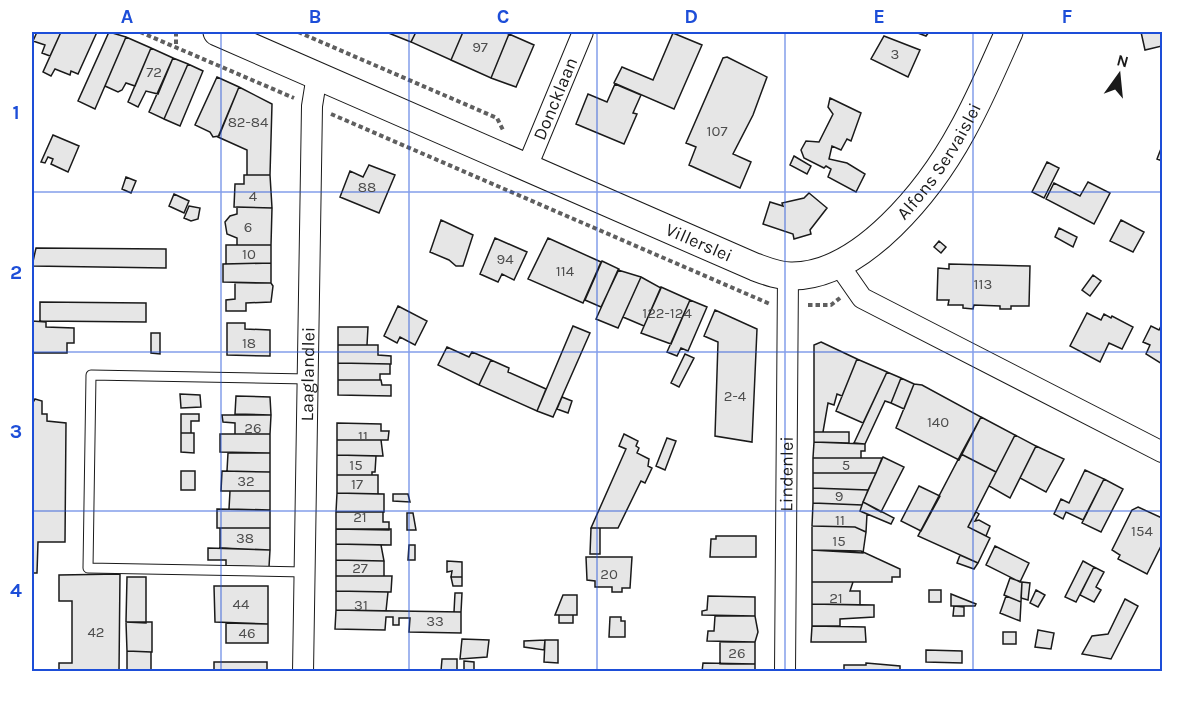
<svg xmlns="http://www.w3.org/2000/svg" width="1194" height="703" font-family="Karla,sans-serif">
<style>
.building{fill:#e6e6e6;stroke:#1a1a1a;stroke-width:1.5}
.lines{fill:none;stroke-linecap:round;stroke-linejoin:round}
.lane-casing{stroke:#1a1a1a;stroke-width:11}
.street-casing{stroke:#1a1a1a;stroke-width:22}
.secondary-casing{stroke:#1a1a1a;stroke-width:29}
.path{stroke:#5f5f5f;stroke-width:4;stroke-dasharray:4.5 3;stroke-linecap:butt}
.lane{stroke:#fff;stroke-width:9}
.street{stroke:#fff;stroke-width:20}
.secondary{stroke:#fff;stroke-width:27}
.grid{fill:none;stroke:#1d4ed8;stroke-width:1.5;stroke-opacity:0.55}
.labels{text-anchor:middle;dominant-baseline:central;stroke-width:4.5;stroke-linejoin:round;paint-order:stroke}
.number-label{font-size:15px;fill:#4d4d4d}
.street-label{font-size:18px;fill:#1a1a1a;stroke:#fff}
.neatline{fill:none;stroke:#1d4ed8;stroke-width:2}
.grid-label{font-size:20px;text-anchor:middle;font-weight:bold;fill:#1d4ed8}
</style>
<rect width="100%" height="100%" fill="#fff"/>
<!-- building -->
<path class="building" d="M37 32H61L50 56 42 53 45 45 33 41Z
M61 32H97L78 74 71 71 70 75 55 69 51 76 43 72Z
M109 32 126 37 95 109 78 101Z
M386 32H416L411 42Z
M416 32H463L451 60 411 42Z
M463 32H503L509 34 491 78 451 60Z
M915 32H929L926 36Z
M1141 32H1162V46L1145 50Z
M673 33 702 45 674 109 614 83 622 67 653 80Z
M509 34 534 45 516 87 491 78Z
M884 36 920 50 908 77 871 59Z
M126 37 151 48 135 86 126 83 122 90 118 92 105 86Z
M151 48 173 58 158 94 146 91 138 107 128 102Z
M727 57 767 77 753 115 733 154 751 162 740 188 689 165 696 147 686 143 723 58Z
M173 58 188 64 164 119 149 112Z
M188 64 203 71 180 126 164 119Z
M217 77 239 87 219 136 213 137 210 132 195 125Z
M615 84 641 95 633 113 637 114 624 144 576 124 588 94 607 102Z
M239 87 272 104 270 175H247V150L218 137Z
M830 98 861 113 851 141 847 139 841 150 832 146 829 159 847 163 865 174 856 192 828 177 831 169 826 166 824 168 804 158 801 150 806 141 819 142 833 114 828 107Z
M53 135 79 146 68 172 51 164 53 159 48 157 45 163 41 162Z
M1162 146V161L1157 159Z
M794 156 811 166 807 174 790 165Z
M1047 162 1059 168 1044 198 1032 192Z
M369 165 395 175 379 213 340 197 350 171 363 177Z
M244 175H270L272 208 234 207 235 184H244Z
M126 177 136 181 131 193 122 189Z
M1088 182 1110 193 1094 224 1046 199 1054 183 1080 196Z
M809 193 827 208 810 230 811 234 794 239 793 234 763 224 770 202 783 206 782 203 804 198Z
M174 194 189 201 184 213 169 206Z
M189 206 200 208 198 219 191 221 184 218Z
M237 207 272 208 271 245H237V238L227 234 225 222 230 216 237 214Z
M441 220 473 235 463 266H456L449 260 430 252Z
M1121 220 1144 232 1133 252 1110 241Z
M1059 228 1077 237 1073 247 1055 237Z
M495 238 527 252 514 280 502 274 498 282 480 274Z
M548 238 601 262 583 303 528 279Z
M939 241 946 247 941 253 934 247Z
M226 245H271V263L226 264Z
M36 248 166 249V268L32 266Z
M602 261 619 269 601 307 585 300Z
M271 263V283L223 282V264Z
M949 264 1030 266 1029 306H1011V309H1000V306L974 305 973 309 963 308V305H948L949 300H937L938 268 949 269Z
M618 270 641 277 618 328 596 319Z
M1093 275 1101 281 1090 296 1082 290Z
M641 277 661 288 644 326 623 317Z
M235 283H271L273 286 271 302 246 303V311H226V300L235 299Z
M661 287 690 300 671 344 641 333Z
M690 300 707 307 688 351 681 348 677 356 667 352Z
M40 302 146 303V322L40 321Z
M398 306 427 321 415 345 400 337 397 343 384 336Z
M715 310 757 329 752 442 715 436 718 342 704 336Z
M1087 313 1101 320 1104 314 1111 318 1112 316 1133 327 1122 349 1109 343 1100 362 1070 346Z
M32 321 46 322V327L74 328V343H67V353H33Z
M227 323H245V329L270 330V356L227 355Z
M1162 324V364L1146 354 1150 345 1143 342 1151 326 1159 330Z
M573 326 590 333 553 417 537 411Z
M338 327H368L367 345H338Z
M151 333H160V354L151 353Z
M821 342 857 359 842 396 837 394 834 405 828 403 823 432H814V345Z
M338 345H378V355L391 356V364L338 363Z
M447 347 469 357 472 352 491 360 479 385 438 365Z
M685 354 694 358 679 387 671 383Z
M857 359 887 372 863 423 836 411Z
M491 360 509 368 508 372 546 389 537 411 479 385Z
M338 363 390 364V374H380V380H338Z
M887 372 901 378 891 403 885 401 865 444 854 443Z
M901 378 914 384 904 409 891 403Z
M338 380H381L382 385H391V396L338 395Z
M914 384 922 385 981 417 959 460 896 428Z
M180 394 200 395 201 407 181 408Z
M236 396 270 397 271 415 235 414Z
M562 397 572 401 568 413 557 409Z
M35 399 42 401V414H47V421L66 423 65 542H38L37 573H32V404Z
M181 414H199V421H191V433H181Z
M222 415H271L270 434H235V423L223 422Z
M981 417 1015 435 996 472 961 454Z
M337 423 381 424V431H389L388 440H337Z
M814 432H849V443L814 442Z
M181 433H194V453L181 452Z
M220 434H270V453L220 452Z
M624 434 638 441 636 446 639 448 637 453 649 459 648 466 652 468 645 483 641 481 618 528H591L626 449 619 446Z
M1015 435 1036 446 1010 498 989 486Z
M667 438 676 441 665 470 656 466Z
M337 440H381L383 456 337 455Z
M814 442 865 444V451H861V458H813Z
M1036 446 1064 459 1046 492 1020 478Z
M228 453H270V472L227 471Z
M961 454 996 472 968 527 990 538 978 563 918 536Z
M337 455 376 456 375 472H372V475H337Z
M883 457 904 467 881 512 863 502Z
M813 458H882L876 473H813Z
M1085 470 1104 479 1083 520 1066 512 1063 519 1054 514 1061 499 1069 503Z
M181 471H195V490H181Z
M222 471 270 472V491H221Z
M813 473H876L868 490 813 488Z
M337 475H378V494L337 493Z
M1104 479 1123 489 1101 532 1082 523Z
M919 486 940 496 921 531 901 521Z
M813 488 868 490 862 505 813 503Z
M230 491H270V510L229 509Z
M337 493 384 494V512H336Z
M393 494H408L410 502 393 501Z
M863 502 894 518 891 524 860 511Z
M813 503 862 505 860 511 867 514 866 532 855 527 812 526Z
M1138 507 1162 518V544L1147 574 1118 559 1120 555 1112 550 1132 510Z
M217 509 270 510V528H217Z
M336 512H383V522H389V530L336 529Z
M976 512 979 514 975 521 979 520 990 526 986 536 968 527Z
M407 513H413L416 530H407Z
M812 526 855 527 866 532 863 553 812 550Z
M220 528H270V550L220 548Z
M591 528H600V554H590Z
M336 529H391V545L336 544Z
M716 536H756V557H710L711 539H716Z
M336 544 381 545 384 561 336 560Z
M409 545H415V560H408Z
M995 546 1029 563 1020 582 986 565Z
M208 548 270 550 269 567 226 566V560H208Z
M812 550 861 551 900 569V577H892V582H812Z
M960 555 978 563 974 569 957 563Z
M586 557H632L630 588H622V592H612V587H595V581L587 580Z
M336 560 384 561V576H336Z
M447 561 462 562V577H451L452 571 447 572Z
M1083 561 1094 567 1076 602 1065 597Z
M1094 567 1104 572 1096 587 1101 590 1094 602 1080 595Z
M120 574 119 672H59V663H72V601H59V575Z
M336 576H392L391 592 336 591Z
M127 577H146V623L126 622Z
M451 577H462V586H453Z
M1010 578 1022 582 1021 602 1004 595Z
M812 582H853L850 591H860V605L812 604Z
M1022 582 1030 583 1028 600 1021 598Z
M214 586H268V624L215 622Z
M929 590H941V602H929Z
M1036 590 1045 595 1038 607 1030 603Z
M336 591 388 592 386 611 336 610Z
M455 593H462L461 612H454Z
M951 594 976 604 975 606H951Z
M563 595H577V615H555Z
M708 596 755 597V616L702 615V611L707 610Z
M1006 596 1021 602 1020 621 1000 613Z
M1125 599 1138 606 1111 659 1082 654 1092 636 1108 634Z
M812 604 874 605V617L840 619V626H812Z
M954 606 964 607V616H953Z
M336 610 461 612V633L409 632 410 618H399V625H393V617H386L385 630 335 629Z
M559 615H573V623H559Z
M715 616H755L758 632 755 642 707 641 708 631H714Z
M610 617H621V621H625V637H609Z
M126 622H152V652L127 651Z
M226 623 268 624V643H226Z
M812 626 865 627 866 642H811Z
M1038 630 1054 633 1051 649 1035 647Z
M1003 632H1016V644H1003Z
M462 639 489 640 487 657 460 659Z
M545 640H558V663L544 662Z
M545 640 544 650 524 647V641Z
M720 642H755V664H720Z
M926 650 962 651V663L926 662Z
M127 651 151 652V672H127Z
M442 659H457V671H441Z
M464 661 474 662V671H464Z
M214 662H267V672H214Z
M703 663 755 664V672H702Z
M866 663 900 666V672H844V665H866Z"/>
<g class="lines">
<defs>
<path id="lane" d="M305 572 88 568 91 375 308 379"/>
<g id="street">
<path id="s1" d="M527 167 583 32"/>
<path d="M839 265 862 298 1162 452"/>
<path id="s2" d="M303 672 312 106 317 75"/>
<path id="s3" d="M785 672 788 276"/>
</g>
<g id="secondary">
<path id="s4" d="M217 32 755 267C766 271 778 276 791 276 862 277 931 188 962 131 980 99 994 65 1009 32"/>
</g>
</defs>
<!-- lane casing -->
<use href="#lane" class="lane-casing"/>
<!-- street casing -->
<use href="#street" class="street-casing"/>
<!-- secondary casing -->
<use href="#secondary" class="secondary-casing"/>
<!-- path -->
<path class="path" d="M140 32 294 98
M176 32V47
M298 32 497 118 503 130
M331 114 770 304
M808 305H831L840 298"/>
<!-- lane -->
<use href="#lane" class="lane"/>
<!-- street -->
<use href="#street" class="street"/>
<!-- secondary -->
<use href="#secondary" class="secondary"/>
</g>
<!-- grid -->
<path class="grid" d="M221 32V672M409 32V672M597 32V672M785 32V672M973 32V672M32 192H1162M32 352H1162M32 511H1162"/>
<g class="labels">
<!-- number labels -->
<g class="number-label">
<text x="480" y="47">97</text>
<text x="895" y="54">3</text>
<text x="154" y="72">72</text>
<text x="248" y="122">82-84</text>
<text x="717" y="131">107</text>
<text x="367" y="187">88</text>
<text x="253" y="196">4</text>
<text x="248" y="227">6</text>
<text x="249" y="254">10</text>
<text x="505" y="259">94</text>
<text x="565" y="271">114</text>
<text x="983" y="284">113</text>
<text x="667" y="313">122-124</text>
<text x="249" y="343">18</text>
<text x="735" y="396">2-4</text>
<text x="938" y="422">140</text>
<text x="253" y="428">26</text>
<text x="363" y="436">11</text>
<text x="356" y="465">15</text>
<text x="846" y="465">5</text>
<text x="246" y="481">32</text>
<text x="357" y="484">17</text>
<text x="839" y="496">9</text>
<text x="360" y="517">21</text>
<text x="840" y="520">11</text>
<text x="1142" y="531">154</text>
<text x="245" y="538">38</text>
<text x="839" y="541">15</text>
<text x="360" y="568">27</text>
<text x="609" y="574">20</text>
<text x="836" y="598">21</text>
<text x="241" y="604">44</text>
<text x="361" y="605">31</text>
<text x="435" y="621">33</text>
<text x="96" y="632">42</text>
<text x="247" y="633">46</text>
<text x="737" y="653">26</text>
</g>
<!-- street labels -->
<g class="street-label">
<text stroke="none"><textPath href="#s1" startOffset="74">Doncklaan</textPath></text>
<text stroke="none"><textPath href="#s4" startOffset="820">Alfons Servaislei</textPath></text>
<text stroke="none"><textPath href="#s4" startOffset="526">Villerslei</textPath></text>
<text stroke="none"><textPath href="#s2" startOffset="298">Laaglandlei</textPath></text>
<text stroke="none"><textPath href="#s3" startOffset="198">Lindenlei</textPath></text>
</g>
</g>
<!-- border -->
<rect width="1194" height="703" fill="none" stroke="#ffffff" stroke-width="66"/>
<!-- north arrow -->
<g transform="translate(1119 75) rotate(15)" stroke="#ffffff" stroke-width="4.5" paint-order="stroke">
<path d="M0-4.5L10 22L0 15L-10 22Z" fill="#1a1a1a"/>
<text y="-9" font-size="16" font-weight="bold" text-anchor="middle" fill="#1a1a1a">N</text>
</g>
<rect x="33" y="33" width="1128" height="637" class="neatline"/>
<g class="grid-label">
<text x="127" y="23">A</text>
<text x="315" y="23">B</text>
<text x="503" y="23">C</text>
<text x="691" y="23">D</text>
<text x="879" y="23">E</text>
<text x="1067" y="23">F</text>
<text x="16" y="119">1</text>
<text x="16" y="279">2</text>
<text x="16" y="438">3</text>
<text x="16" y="597">4</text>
</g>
</svg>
